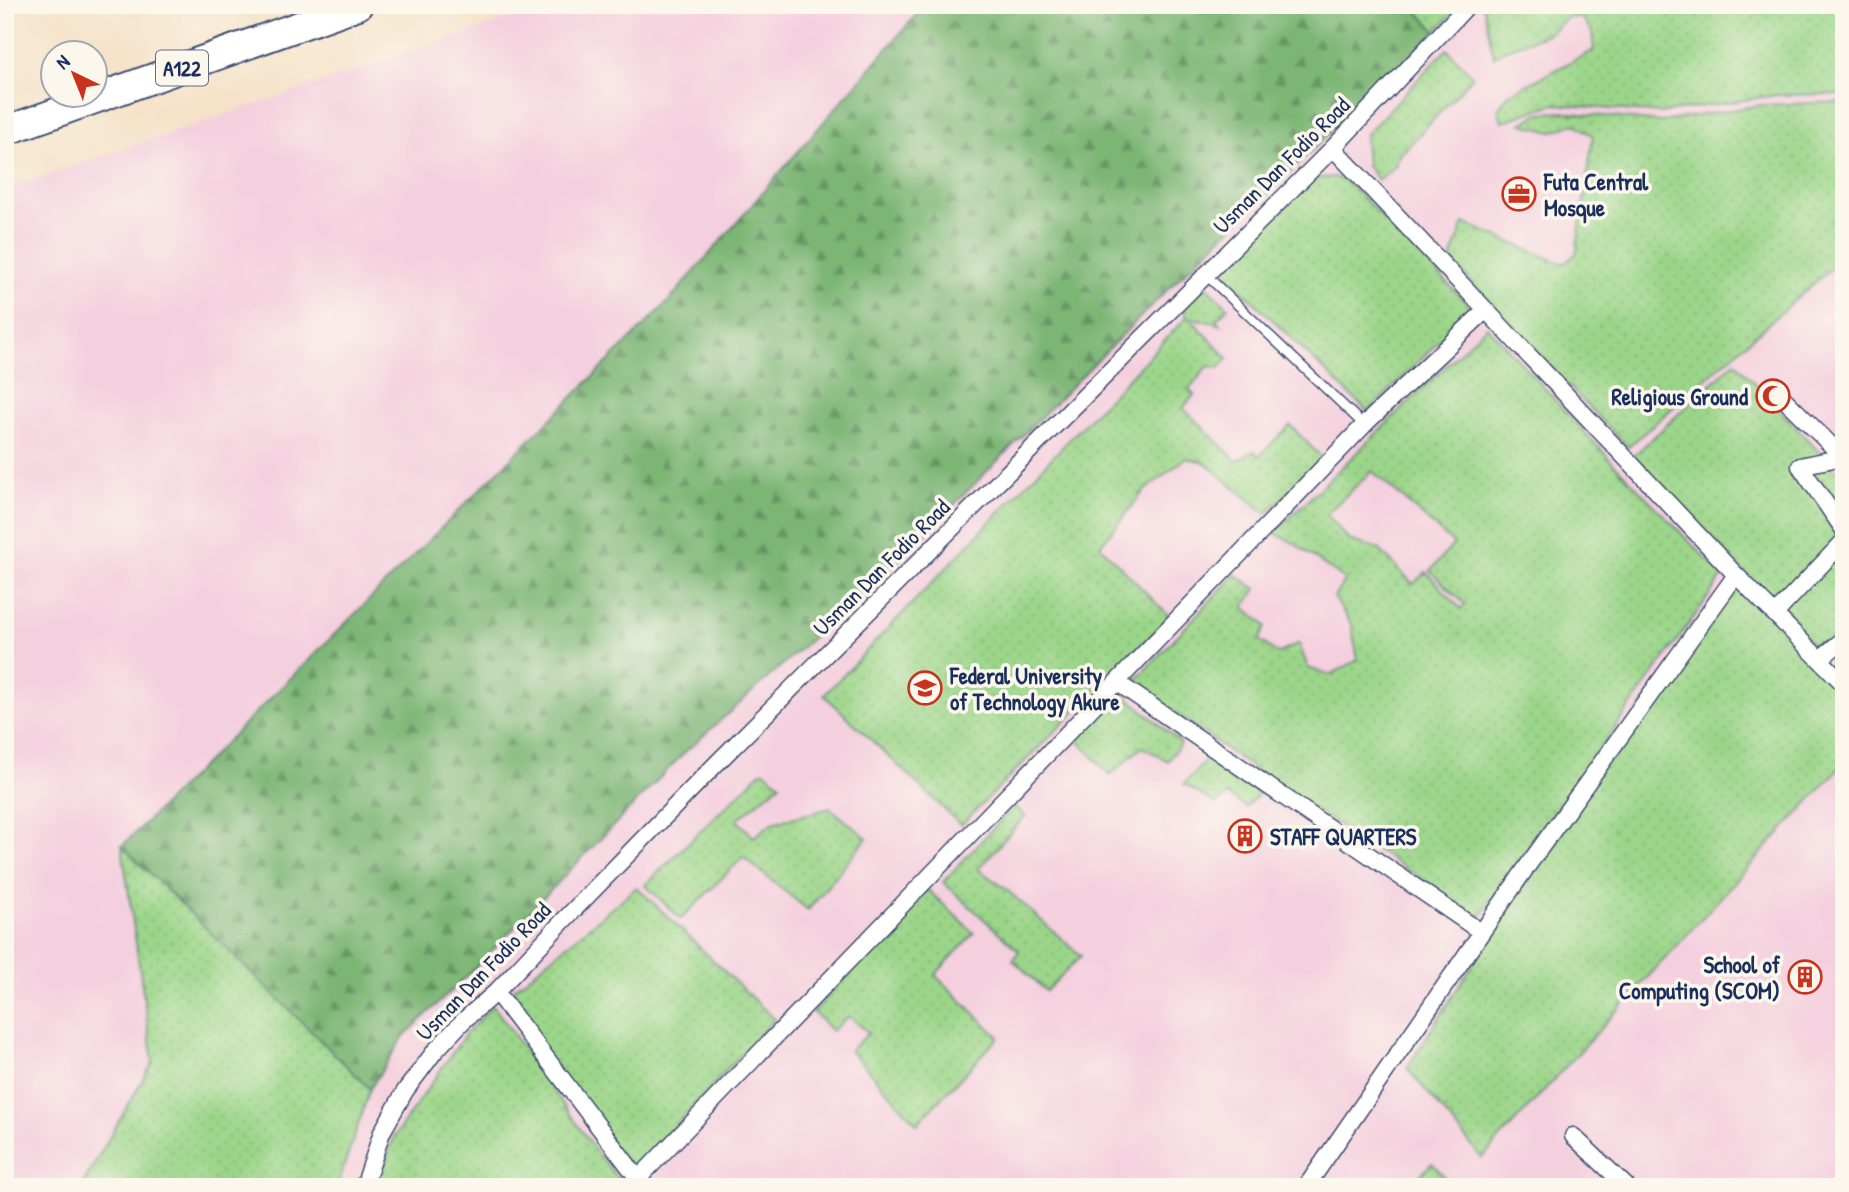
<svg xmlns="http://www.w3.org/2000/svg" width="1849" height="1192" font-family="'Patrick Hand',sans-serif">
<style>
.built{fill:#f4cfde}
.grass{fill:url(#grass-dots);stroke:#5b8274;stroke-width:2;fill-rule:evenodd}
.forest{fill:url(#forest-firs);stroke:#4c726a;stroke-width:2}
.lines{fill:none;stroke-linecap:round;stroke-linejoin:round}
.service-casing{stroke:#3c4a6e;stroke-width:11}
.minor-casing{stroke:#3c4a6e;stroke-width:19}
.trunk-casing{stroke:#3c4a6e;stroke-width:32}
.service{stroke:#fff;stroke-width:8}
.minor{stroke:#fff;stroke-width:16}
.trunk{stroke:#fff;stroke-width:28}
.labels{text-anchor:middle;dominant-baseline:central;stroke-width:7;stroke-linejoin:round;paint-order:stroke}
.shield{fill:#fbf7ec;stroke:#5e6b89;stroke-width:2}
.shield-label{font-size:21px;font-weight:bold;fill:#1b2f5e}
.street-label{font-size:23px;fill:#1b2f5e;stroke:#fbf7ec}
.poi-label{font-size:23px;font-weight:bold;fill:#1b2f5e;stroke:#fbf7ec;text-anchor:start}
</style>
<defs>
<pattern id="grass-dots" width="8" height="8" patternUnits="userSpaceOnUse" patternTransform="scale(1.75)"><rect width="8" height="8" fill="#9bd589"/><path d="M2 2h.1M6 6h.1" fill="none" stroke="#85b779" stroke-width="1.8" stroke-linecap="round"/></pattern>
<pattern id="forest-firs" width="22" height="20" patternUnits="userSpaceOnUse" patternTransform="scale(1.75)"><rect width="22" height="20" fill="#7cb675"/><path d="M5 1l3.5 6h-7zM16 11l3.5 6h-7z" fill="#659463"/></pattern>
</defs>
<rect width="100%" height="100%" fill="#fbf7ec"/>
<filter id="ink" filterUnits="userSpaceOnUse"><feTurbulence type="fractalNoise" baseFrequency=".0143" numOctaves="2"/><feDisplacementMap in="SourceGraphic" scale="14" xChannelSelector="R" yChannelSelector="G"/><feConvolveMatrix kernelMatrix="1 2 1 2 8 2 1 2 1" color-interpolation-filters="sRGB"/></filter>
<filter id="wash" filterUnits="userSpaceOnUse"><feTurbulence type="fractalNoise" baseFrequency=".00686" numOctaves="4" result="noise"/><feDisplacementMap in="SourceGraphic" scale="28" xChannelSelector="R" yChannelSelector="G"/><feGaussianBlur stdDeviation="1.57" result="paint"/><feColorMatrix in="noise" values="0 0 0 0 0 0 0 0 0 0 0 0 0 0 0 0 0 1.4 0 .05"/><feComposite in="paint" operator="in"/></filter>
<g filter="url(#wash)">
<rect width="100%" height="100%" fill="#f5e2c8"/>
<!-- built -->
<path class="built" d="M550 5H1844V1187H5V189Z"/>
<!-- grass -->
<path class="grass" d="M1411 5H1462L1436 31Z
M1483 5H1844V94L1777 95 1660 113 1553 104 1502 122 1498 109 1509 94 1594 50 1592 32 1582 18 1568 17 1550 33 1504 50 1494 57Z
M1447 49 1473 77 1396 159V165L1378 180 1367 166 1365 135Z
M1844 102V257L1628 447 1503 319 1451 259 1464 223 1563 264 1576 254 1593 136 1575 124 1551 132 1522 124 1539 113 1563 112 1661 122 1760 105Z
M1335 177 1348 182 1472 308 1368 412 1222 271 1315 178Z
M1204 285 1228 307 1216 320 1221 325 1189 317 1228 358 1219 368 1208 366 1189 390 1194 395 1183 408 1237 461 1254 451 1260 456 1290 425 1323 459 1266 514 1204 462 1186 458 1144 491 1100 546 1170 617 961 825 824 695 1187 317 1182 305Z
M1487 326 1615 465 1723 576 1480 917 1274 783 1133 683 1235 574 1256 589 1244 607 1266 626 1259 640 1278 654 1299 643 1308 668 1330 675 1358 660 1351 624 1334 597 1345 580 1294 543 1274 533ZM1372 471 1454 544 1430 571 1465 604 1461 609 1426 572 1413 584 1379 549 1349 540 1326 514Z
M1735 362 1844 479V627L1818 650 1633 456Z
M1734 578 1844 686V763L1482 1158 1407 1068 1603 760Z
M1119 690 1181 743 1168 761 1142 747 1110 775 1073 735Z
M1208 758 1260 793 1246 807 1227 795 1216 804 1184 784Z
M763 770 780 784 737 820 754 837 772 823 830 808 867 838 808 910 743 857 681 919 645 885Z
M1014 806 1025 816 978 869 1006 889 1081 956 1046 991 1013 960 1019 951 943 882Z
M122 846 370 1089 337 1187H81L153 1062Z
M637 887 774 1019 632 1172 502 999Z
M927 889 974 933 935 975 999 1037 917 1124 850 1050 869 1033 849 1016 832 1031 813 1012Z
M493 1005 598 1154 625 1187H377L394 1137 465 1035Z
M1432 1163 1454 1187H1409Z"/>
<!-- forest -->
<path class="forest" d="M933 5H1411L1436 31 1167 290 902 557 682 755 474 969 404 1036 370 1089 122 846 668 302 917 14Z"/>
</g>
<g filter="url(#ink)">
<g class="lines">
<defs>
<path id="service" d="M1205 274 1364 425"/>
<path id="minor" d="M1333 148 1736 575 1844 684
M1779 394 1843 457 1800 466 1844 530
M1775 614 1844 541
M1820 659 1844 639
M1118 683 1481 932
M496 992 643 1185
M1573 1136 1627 1187
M638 1179 1368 421 1486 310
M364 1187 382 1132 405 1091 435 1051 463 1021 496 992 563 921 716 764 1333 148 1468 5
M1306 1187 1526 868 1736 575"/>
<path id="trunk" d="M5 131 358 5"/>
</defs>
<!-- service casing -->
<use href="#service" class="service-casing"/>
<!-- minor casing -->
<use href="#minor" class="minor-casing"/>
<!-- trunk casing -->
<use href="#trunk" class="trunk-casing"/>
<!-- service -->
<use href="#service" class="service"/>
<!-- minor -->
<use href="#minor" class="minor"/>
<!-- trunk -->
<use href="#trunk" class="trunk"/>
</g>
</g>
<!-- icons -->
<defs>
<symbol id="office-ring" viewBox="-11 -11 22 22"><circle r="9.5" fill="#fbf7ec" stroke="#c8321e" stroke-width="1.5"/><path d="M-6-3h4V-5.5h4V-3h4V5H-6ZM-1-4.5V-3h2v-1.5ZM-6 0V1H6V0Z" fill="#c8321e"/></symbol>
<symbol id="mosque-ring" viewBox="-11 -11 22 22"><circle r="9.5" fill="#fbf7ec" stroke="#c8321e" stroke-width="1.5"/><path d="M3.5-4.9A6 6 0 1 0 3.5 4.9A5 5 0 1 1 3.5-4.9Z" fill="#c8321e"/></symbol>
<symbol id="university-ring" viewBox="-11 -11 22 22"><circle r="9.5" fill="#fbf7ec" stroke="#c8321e" stroke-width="1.5"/><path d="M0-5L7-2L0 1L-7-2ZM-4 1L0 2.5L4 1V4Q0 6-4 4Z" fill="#c8321e"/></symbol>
<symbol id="building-ring" viewBox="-11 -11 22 22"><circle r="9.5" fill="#fbf7ec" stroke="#c8321e" stroke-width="1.5"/><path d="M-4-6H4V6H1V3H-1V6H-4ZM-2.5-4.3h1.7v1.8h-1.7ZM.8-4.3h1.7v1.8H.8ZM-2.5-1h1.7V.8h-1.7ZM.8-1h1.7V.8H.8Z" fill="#c8321e"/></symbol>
</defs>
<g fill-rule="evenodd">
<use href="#office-ring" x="1500" y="175" width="38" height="38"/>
<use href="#mosque-ring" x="1754" y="377" width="38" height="38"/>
<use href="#university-ring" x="906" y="669" width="38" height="38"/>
<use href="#building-ring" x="1226" y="817" width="38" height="38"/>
<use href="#building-ring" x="1786" y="958" width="38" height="38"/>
</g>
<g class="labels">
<!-- shield labels -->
<rect class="shield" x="156" y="50.5" width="52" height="35" rx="5"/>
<g class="shield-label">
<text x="182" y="68">A122</text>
</g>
<!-- street labels -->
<g class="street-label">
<text transform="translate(1281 165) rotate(-45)">Usman Dan Fodio Road</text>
<text transform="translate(881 567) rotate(-45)">Usman Dan Fodio Road</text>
<text transform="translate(483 971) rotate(-46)">Usman Dan Fodio Road</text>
</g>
<!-- poi labels -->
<g class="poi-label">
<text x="1544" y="181">Futa Central<tspan x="1544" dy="26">Mosque</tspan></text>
<text x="1748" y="396" text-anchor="end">Religious Ground</text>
<text x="950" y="675">Federal University<tspan x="950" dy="26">of Technology Akure</tspan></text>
<text x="1270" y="836">STAFF QUARTERS</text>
<text x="1780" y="964" text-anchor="end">School of<tspan x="1780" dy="26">Computing (SCOM)</tspan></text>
</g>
</g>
<!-- margin -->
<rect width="1849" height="1192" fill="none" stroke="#fbf7ec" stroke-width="28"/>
<!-- north arrow -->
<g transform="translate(74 74) rotate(317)"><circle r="33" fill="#fbf7ec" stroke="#a1a7b3" stroke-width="2"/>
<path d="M0-5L12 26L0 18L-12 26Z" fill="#c8321e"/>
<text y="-10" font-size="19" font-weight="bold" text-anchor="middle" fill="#1b2f5e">N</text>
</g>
</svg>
